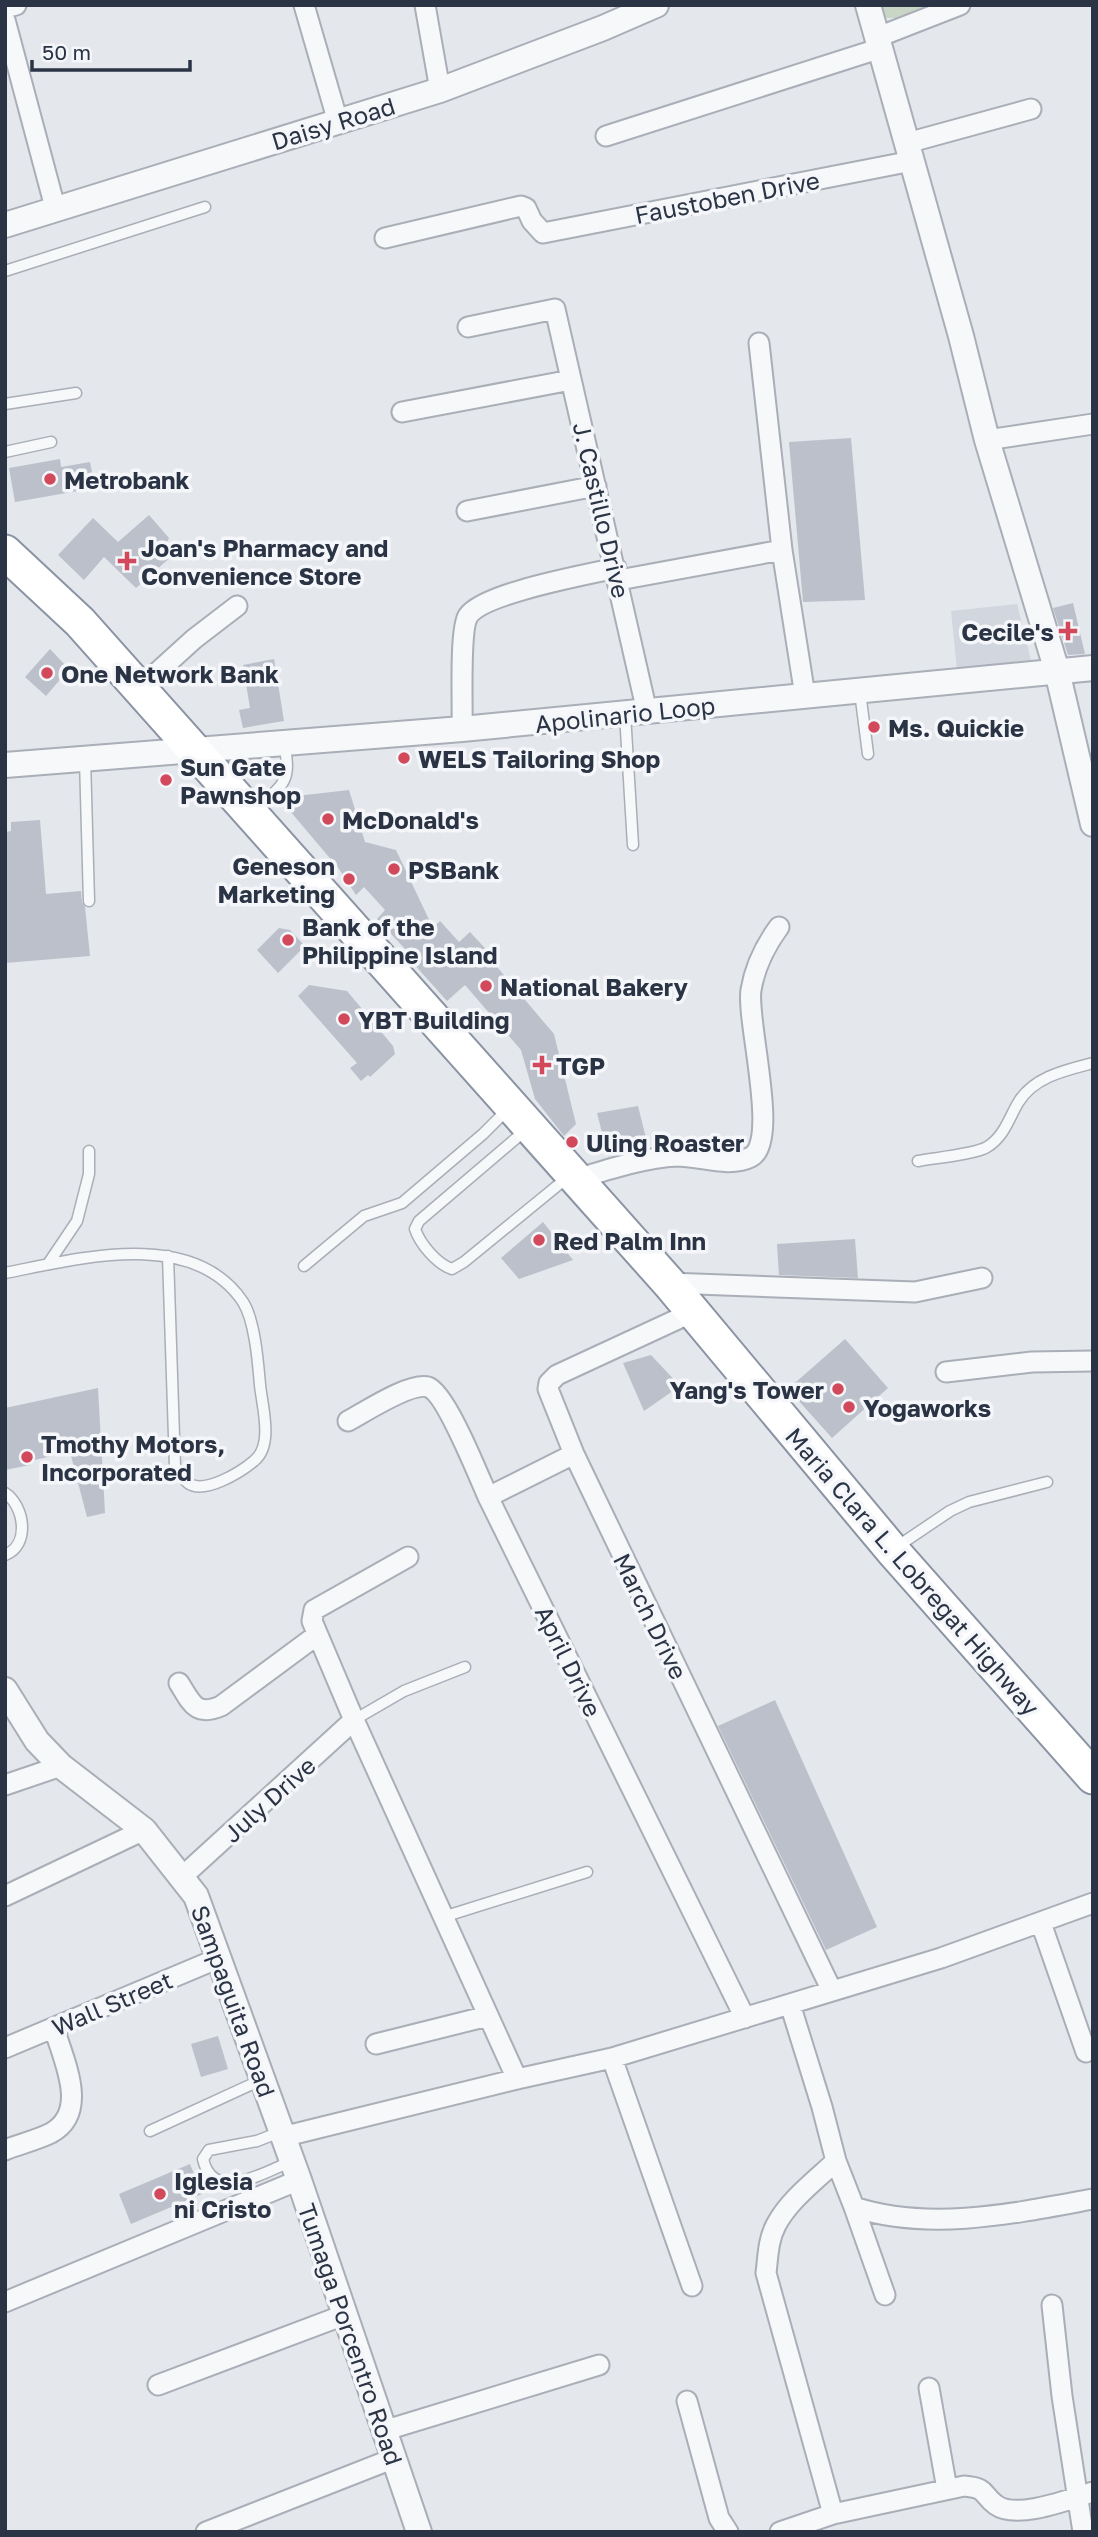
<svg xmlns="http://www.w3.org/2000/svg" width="1098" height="2537" font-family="'Golos Text',sans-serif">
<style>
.built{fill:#d2d6de}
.green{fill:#c9d6c5}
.building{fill:#bbc0ca}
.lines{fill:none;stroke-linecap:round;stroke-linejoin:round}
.service-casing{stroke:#a9aeb7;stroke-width:13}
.minor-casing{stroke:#a9aeb7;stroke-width:23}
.tertiary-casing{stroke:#a9aeb7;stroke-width:28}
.trunk-casing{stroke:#8b94a3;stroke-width:37}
.service{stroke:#f7f8fa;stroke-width:10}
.minor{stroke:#f7f8fa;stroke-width:19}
.tertiary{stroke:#f7f8fa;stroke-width:24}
.trunk{stroke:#fff;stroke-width:33}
.poi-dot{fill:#d1495b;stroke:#f4f6f9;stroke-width:2.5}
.labels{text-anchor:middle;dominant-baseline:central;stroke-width:7;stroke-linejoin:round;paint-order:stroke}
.street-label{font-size:24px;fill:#2b3445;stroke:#f4f6f9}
.poi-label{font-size:24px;font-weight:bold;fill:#2b3445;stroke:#f4f6f9;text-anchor:start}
</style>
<rect width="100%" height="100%" fill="#e4e7ec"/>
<!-- built -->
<path class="built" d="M1017 604 1032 664 957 670 951 611Z"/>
<!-- green -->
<path class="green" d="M875 5H932L904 18H878Z"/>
<!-- building -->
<path class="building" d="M851 438 865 600 803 602 789 442Z
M60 459 61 467 90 462 95 488 15 502 9 468Z
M149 515 169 538 165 546 173 555 136 588 104 557 84 580 58 555 93 518 118 542Z
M1073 603 1085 654 1068 655 1053 608Z
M50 649 69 669 46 696 25 677Z
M274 659 284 721 243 728 239 710 250 708 243 665Z
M349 790 365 842 396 850 433 928 440 921 459 942 470 932 494 958 492 961 554 1034 576 1124 564 1136 535 1099 521 1050 465 985 447 1001 404 953 407 951 377 919 385 910 364 887 356 895 339 869 279 798Z
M40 820 46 894 81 891 82 902 85 907 90 956 5 963V832L11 831V822Z
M279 928 290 930 305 946 278 973 257 950Z
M309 985 347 991 393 1046 395 1054 370 1077 368 1075 361 1081 350 1068 357 1063 298 996Z
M638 1106 648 1146 608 1156 597 1113Z
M543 1222 573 1260 519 1279 501 1258Z
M855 1239 858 1278 779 1275 777 1244Z
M845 1339 888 1388 832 1438 788 1389Z
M651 1355 680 1386 644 1411 623 1363Z
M98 1388 105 1513 87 1517 70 1452 30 1461V1465L5 1470V1408Z
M775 1700 877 1927 826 1950 718 1726Z
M218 2036 228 2069 201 2077 191 2044Z
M190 2164 202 2194 131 2224 119 2194Z"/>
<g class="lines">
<defs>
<path id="service" d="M5 271 205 207
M5 404 76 393
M5 452 51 442
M860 692 868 754
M625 714 633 845
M85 759 89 901
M255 808C284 785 292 782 284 743
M527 1129 419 1221 415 1229C420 1244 437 1264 452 1269L464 1262 568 1177
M918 1161C934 1158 976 1154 987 1147 1004 1137 1009 1118 1018 1103 1033 1077 1066 1070 1093 1063
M48 1264 77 1221 89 1174V1151
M304 1266 364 1216 402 1203 483 1134 506 1111
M5 1273C77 1259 193 1227 243 1302 255 1321 258 1362 260 1385 262 1406 274 1445 254 1461 241 1472 204 1495 188 1483 183 1479 179 1471 175 1466L168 1256
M5 1493C24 1505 31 1545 5 1555
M895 1548 950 1511 969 1502 1047 1482
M354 1720 404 1691 465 1667
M443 1917 587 1872
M150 2131 261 2080
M280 2132 257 2141 209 2150 203 2159C213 2204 265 2172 292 2161"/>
<path id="minor" d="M304 5 338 122
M425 5 440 90
M5 8 16 5
M5 20 56 211
M878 37 960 5
M606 136 881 48
M907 143 1031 109
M385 238 521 206 526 208 532 221 543 233 912 161
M468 327 555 309 647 712
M759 343 782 550 805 696
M402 412 571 380
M987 440 1093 424
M467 511 596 486
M619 580 782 550
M140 688 194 639 237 606
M462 729C463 708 459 631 468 616 483 593 586 575 616 568
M577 1179C610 1169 643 1158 677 1156 700 1156 729 1168 751 1157 780 1142 746 1020 751 990 755 966 765 946 779 927
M669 1283 915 1292 982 1278
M693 1312 557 1375 549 1383 548 1389 574 1454 832 1991
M946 1372 1032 1362 1093 1361
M348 1421C365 1412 410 1382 428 1387 446 1393 479 1477 488 1497L745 2018
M488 1497 574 1454
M408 1557 314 1610 312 1621 354 1720 517 2079
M179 1683C191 1702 195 1717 221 1706L317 1635
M5 1785 61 1766
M183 1876 354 1720
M5 1896 144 1830
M1041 1923 1086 2052
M790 2004 822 2107 836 2161 854 2207
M376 2044 488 2016
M5 2048 219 1958
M612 2058 692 2286
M282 2137 517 2079 612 2058 941 1958 1093 1903
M5 2150C20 2144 37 2140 51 2133 90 2112 63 2059 54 2028
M885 2295 854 2207C929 2232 1017 2213 1093 2199
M5 2302 299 2180
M1052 2305 1062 2396 1083 2532
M158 2385 344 2315
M929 2388 947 2489
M687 2401 719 2518 728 2532
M383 2431 599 2365
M833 2514 766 2273C768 2257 768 2240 776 2225 789 2200 816 2180 836 2161
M206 2532 392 2459
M780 2532 833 2514 964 2486C988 2488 981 2494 996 2505 1017 2520 1070 2499 1093 2492"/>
<path id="tertiary" d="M868 5 961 336 987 440 1057 671 1093 824
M5 225 440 90 603 28 656 5
M5 765 462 729 1093 668
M5 1690 37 1741 61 1766 144 1830 196 1896 299 2180 419 2532"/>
<path id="trunk" d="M5 552 80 622 669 1283 892 1550 1093 1777"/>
</defs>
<!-- service casing -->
<use href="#service" class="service-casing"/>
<!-- minor casing -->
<use href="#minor" class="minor-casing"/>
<!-- tertiary casing -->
<use href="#tertiary" class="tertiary-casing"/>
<!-- trunk casing -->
<use href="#trunk" class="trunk-casing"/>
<!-- service -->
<use href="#service" class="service"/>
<!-- minor -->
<use href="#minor" class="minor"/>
<!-- tertiary -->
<use href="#tertiary" class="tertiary"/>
<!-- trunk -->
<use href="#trunk" class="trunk"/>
</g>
<!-- markers -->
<g class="poi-dot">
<circle cx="50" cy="479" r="7"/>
<path d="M123.5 550.5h7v7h7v7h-7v7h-7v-7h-7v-7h7z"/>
<path d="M1064.5 620.5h7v7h7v7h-7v7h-7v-7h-7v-7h7z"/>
<circle cx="47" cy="673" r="7"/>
<circle cx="874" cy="727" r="7"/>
<circle cx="404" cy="758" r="7"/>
<circle cx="166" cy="780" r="7"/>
<circle cx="328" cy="819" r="7"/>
<circle cx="394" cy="869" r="7"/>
<circle cx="349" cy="879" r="7"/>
<circle cx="288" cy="940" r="7"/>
<circle cx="486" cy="986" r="7"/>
<circle cx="344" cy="1019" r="7"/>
<path d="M538.5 1054.5h7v7h7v7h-7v7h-7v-7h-7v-7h7z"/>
<circle cx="572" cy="1142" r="7"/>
<circle cx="539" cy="1240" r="7"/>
<circle cx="838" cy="1389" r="7"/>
<circle cx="849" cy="1407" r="7"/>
<circle cx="27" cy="1457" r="7"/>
<circle cx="160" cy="2194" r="7"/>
</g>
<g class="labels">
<!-- street labels -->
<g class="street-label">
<text transform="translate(333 123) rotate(-17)">Daisy Road</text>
<text transform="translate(727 197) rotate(-11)">Faustoben Drive</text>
<text transform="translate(602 510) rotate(77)">J. Castillo Drive</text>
<text transform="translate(625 714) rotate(-6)">Apolinario Loop</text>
<text transform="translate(913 1571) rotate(49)">Maria Clara L. Lobregat Highway</text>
<text transform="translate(651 1616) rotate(64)">March Drive</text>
<text transform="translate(569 1661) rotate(64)">April Drive</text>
<text transform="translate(269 1799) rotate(-42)">July Drive</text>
<text transform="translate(234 2001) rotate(70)">Sampaguita Road</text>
<text transform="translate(112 2003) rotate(-23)">Wall Street</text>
<text transform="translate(351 2334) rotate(71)">Tumaga Porcentro Road</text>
</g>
<!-- poi labels -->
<g class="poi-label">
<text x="64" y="479">Metrobank</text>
<text x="141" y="547">Joan's Pharmacy and<tspan x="141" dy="28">Convenience Store</tspan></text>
<text x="1054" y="631" text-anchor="end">Cecile's</text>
<text x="61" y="673">One Network Bank</text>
<text x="888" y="727">Ms. Quickie</text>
<text x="418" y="758">WELS Tailoring Shop</text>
<text x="180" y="766">Sun Gate<tspan x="180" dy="28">Pawnshop</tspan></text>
<text x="342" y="819">McDonald's</text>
<text x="335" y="865" text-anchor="end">Geneson<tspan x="335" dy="28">Marketing</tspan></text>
<text x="408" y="869">PSBank</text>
<text x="302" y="926">Bank of the<tspan x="302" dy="28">Philippine Island</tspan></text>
<text x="500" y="986">National Bakery</text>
<text x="358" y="1019">YBT Building</text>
<text x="556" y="1065">TGP</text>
<text x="586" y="1142">Uling Roaster</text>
<text x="553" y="1240">Red Palm Inn</text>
<text x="824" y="1389" text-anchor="end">Yang's Tower</text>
<text x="863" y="1407">Yogaworks</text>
<text x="41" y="1443">Tmothy Motors,<tspan x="41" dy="28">Incorporated</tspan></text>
<text x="174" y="2180">Iglesia<tspan x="174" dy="28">ni Cristo</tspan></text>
</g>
</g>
<!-- border -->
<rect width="1098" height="2537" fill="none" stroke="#2b3445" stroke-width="14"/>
<!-- scale -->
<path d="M32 60v10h158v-10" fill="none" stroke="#2b3445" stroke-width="3.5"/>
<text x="42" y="60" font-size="21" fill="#2b3445" stroke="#f4f6f9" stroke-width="5" paint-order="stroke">50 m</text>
</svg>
